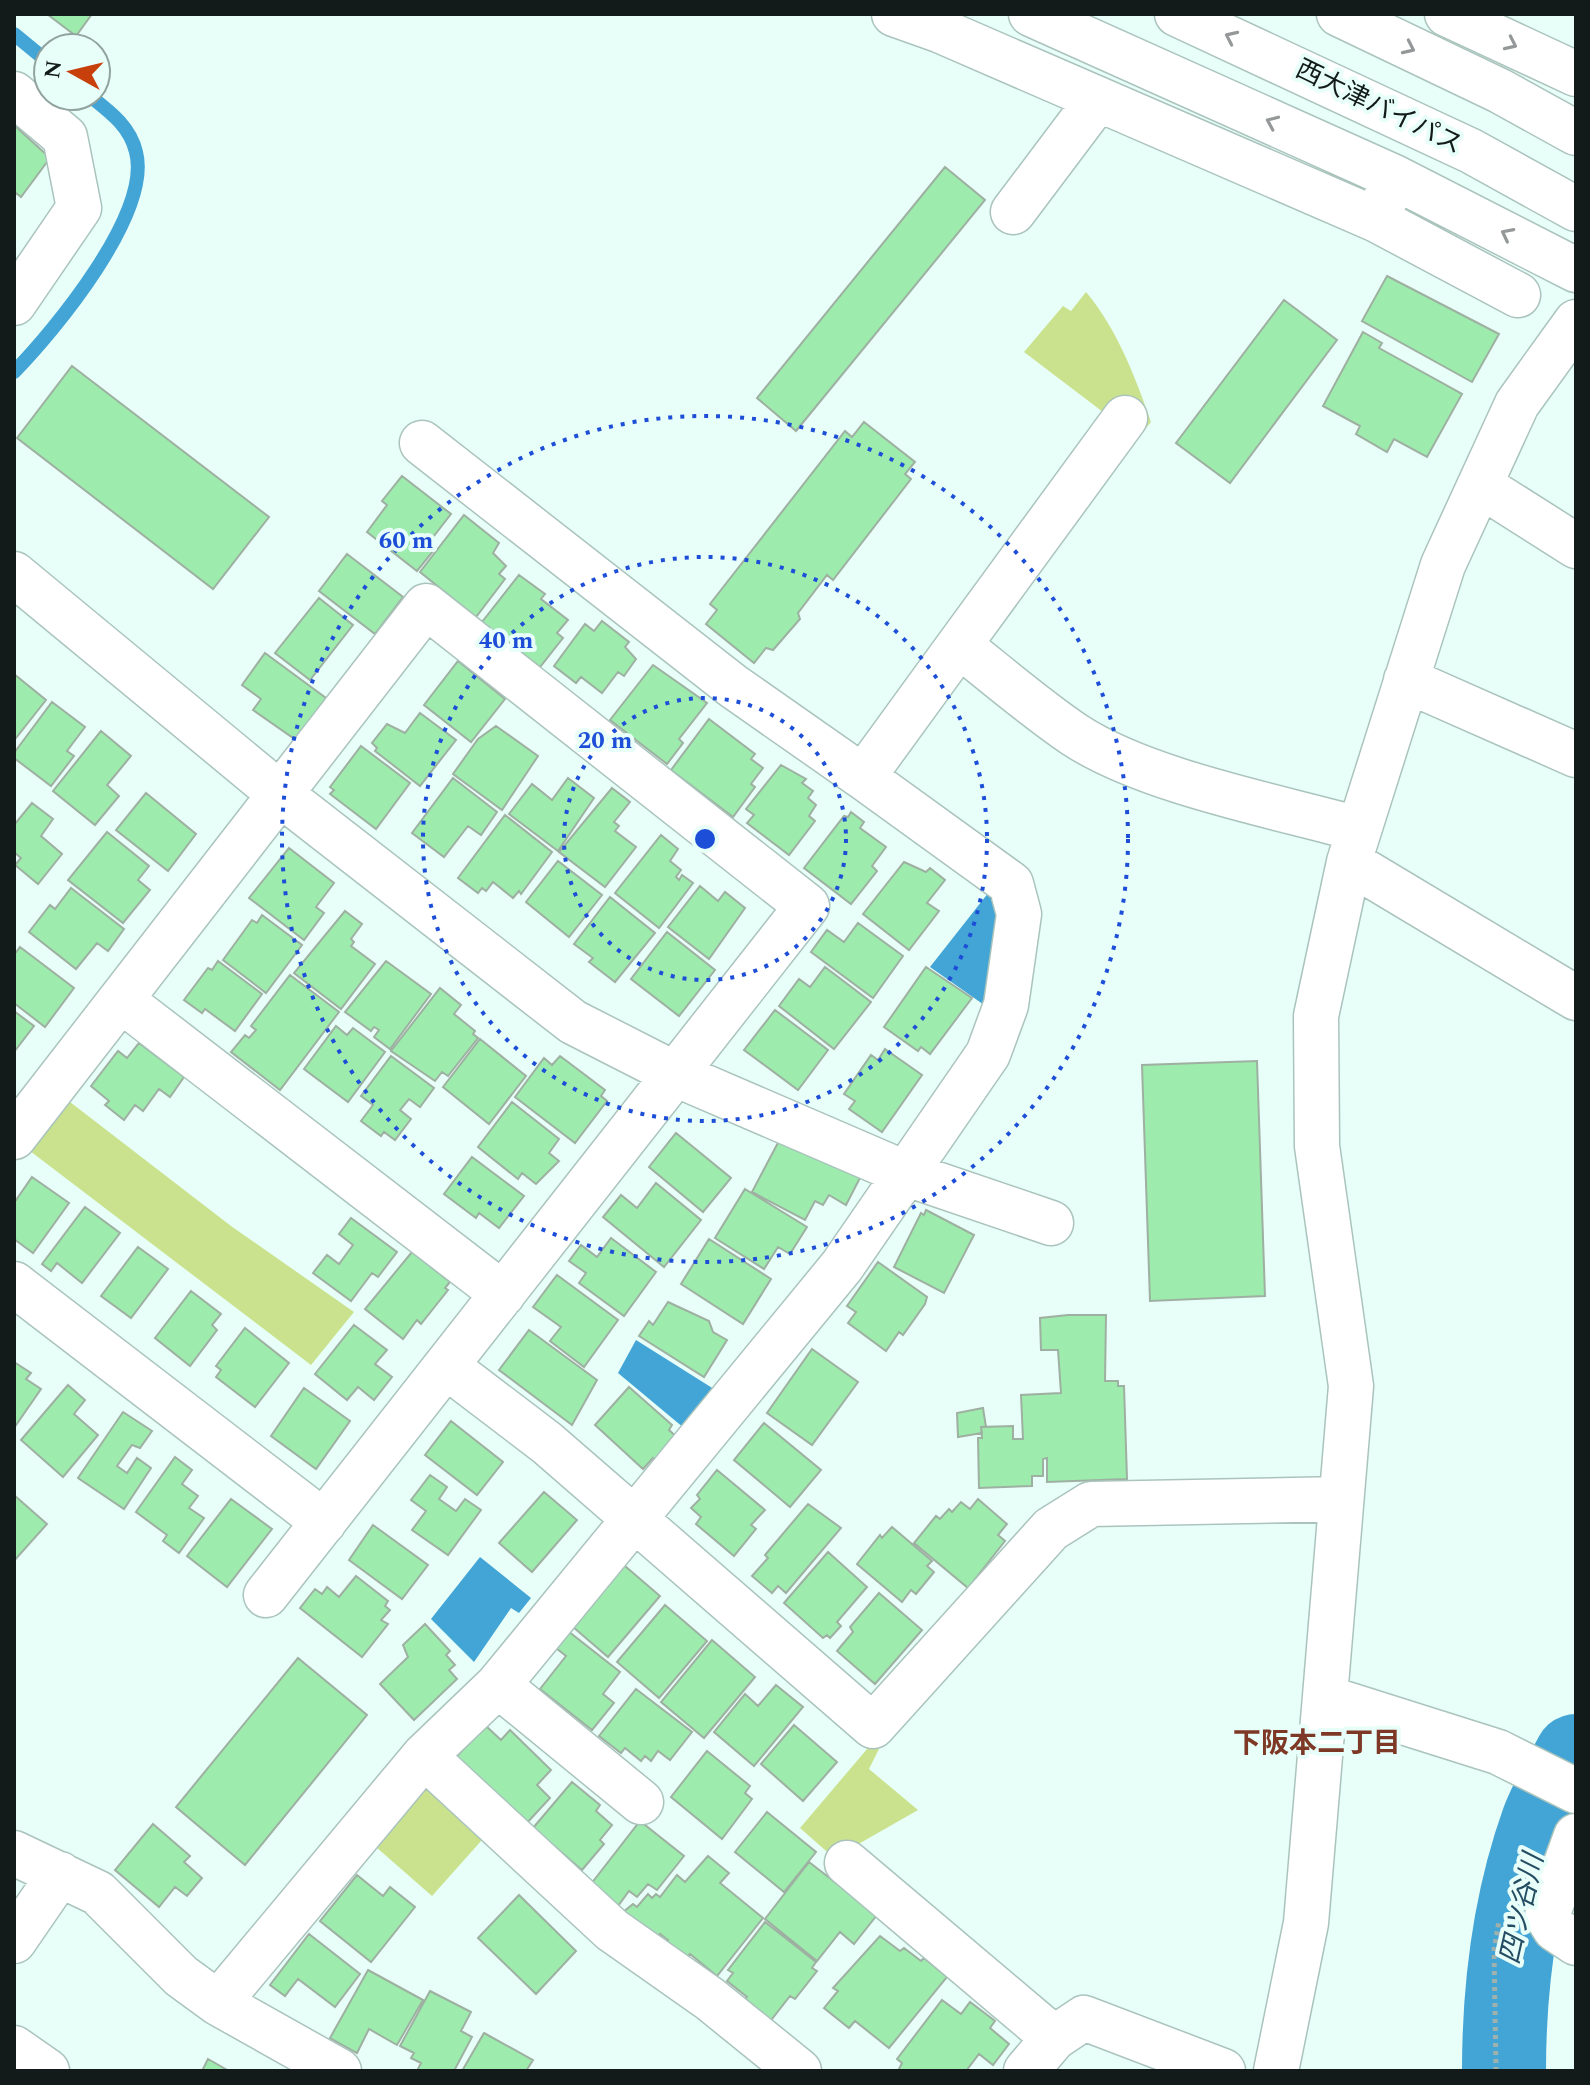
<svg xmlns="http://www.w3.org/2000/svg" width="1590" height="2085" font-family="Spectral,'Noto Sans JP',serif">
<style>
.green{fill:#cae28e}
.water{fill:#43a4d6}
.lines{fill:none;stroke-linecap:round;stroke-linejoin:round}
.stream{stroke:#43a4d6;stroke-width:14}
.river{stroke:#43a4d6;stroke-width:84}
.building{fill:#9decad;stroke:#9eb0a1;stroke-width:2}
.minor-casing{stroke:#aac4bd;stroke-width:47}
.highway-casing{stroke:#aac4bd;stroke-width:47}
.path{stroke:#9fb1ac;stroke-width:5;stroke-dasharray:4 4;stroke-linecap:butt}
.minor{stroke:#fff;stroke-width:44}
.highway{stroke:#fff;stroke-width:44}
.oneway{stroke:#949898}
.ring{fill:none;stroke:#1d4ed8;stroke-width:4;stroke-dasharray:4 8}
.labels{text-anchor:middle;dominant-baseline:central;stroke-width:8;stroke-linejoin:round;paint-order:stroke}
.street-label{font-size:26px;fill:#121b19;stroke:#e8fef8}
.neighbourhood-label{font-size:28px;font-weight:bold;fill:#7d3925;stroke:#e8fef8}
.water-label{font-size:28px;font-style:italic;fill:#244c62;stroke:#e8fef8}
.centre{fill:#1d4ed8;stroke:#e8fef8;stroke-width:4}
.ring-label{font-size:24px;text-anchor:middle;font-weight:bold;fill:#1d4ed8;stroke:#e8fef8;stroke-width:8;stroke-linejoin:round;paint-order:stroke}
</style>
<rect width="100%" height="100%" fill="#e8fef8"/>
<!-- green -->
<path class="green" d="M1086 292C1117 329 1135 376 1151 422L1146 428 1113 401 1103 412 1024 352 1063 306 1071 311Z
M70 1102 231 1226 354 1312 311 1365 30 1151Z
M873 1742 879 1749 869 1769 918 1810 834 1858 800 1828Z
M434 1776 490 1831 432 1896 376 1847Z"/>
<!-- water -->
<path class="water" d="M989 892 1000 918 987 1007 930 967Z
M636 1340 717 1391 684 1428 618 1373Z
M480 1557 531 1598 519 1613 511 1608 474 1662 431 1619Z"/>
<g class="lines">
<!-- stream -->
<path class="stream" d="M14 34 48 62
M14 372C55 330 152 213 136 152 130 126 109 111 90 96"/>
<!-- river -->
<path class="river" d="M1504 2071C1504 1986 1514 1903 1543 1822 1551 1800 1565 1778 1576 1756"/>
</g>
<!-- building -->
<path class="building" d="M47 14H92L76 36Z
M14 125 50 158 21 197 16 193 14 197Z
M945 167 985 200 796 431 757 398Z
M1387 276 1499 334 1472 382 1362 321Z
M1284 300 1337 340 1230 483 1176 443Z
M1363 332 1382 343 1379 348 1462 394 1427 457 1394 439 1387 452 1356 434 1360 426 1323 406Z
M72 366 269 517 213 589 17 438Z
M864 422 915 462 905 474 911 479 833 580 827 575 798 613 800 619 773 650 766 648 754 663 706 624 717 610 710 604 845 431 852 437Z
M402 476 451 514 427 545 434 550 417 571 367 532 387 505 382 501Z
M464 515 499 543 493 553 506 566 499 574 505 579 476 617 420 572Z
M347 554 403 597 375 634 319 591Z
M519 575 545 594 541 599 568 620 557 633 563 638 540 667 482 622Z
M319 598 353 625 310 680 275 653Z
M602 621 629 642 625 647 636 659 624 676 618 672 602 693 581 677 576 683 554 666 585 624 594 631Z
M265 653 326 698 296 740 253 710 261 699 242 685Z
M458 661 505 699 471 742 424 705Z
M653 665 707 703 679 739 683 743 667 764 610 720Z
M14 674 46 700 16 738 14 737Z
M52 702 85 727 67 751 74 756 51 786 14 758V753Z
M420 713 456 740 420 786 375 751 377 748 372 743 387 724 405 733Z
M709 719 755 754 751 759 763 768 751 784 755 787 733 817 671 770Z
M496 726 538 756 502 810 453 774 478 739Z
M101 731 131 756 107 785 119 796 95 825 53 791Z
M361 746 410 783 376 829 330 794 334 790 330 787Z
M781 765 806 779 802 783 813 791 808 798 816 805 809 816 815 821 789 855 747 823 754 815 746 809Z
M453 778 497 812 481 835 468 826 444 857 412 833Z
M568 778 594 798 558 851 509 814 532 784 552 800Z
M612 788 630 802 614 822 619 826 615 831 636 847 605 887 559 852Z
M146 793 196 834 168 871 116 830Z
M32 803 53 819 41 836 62 854 38 884 15 865 21 858 14 852V825Z
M851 812 864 822 860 828 886 847 872 866 877 871 851 904 804 868 844 816 848 817Z
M505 815 552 852 521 894 519 891 513 898 493 882 486 891 482 888 478 893 458 878Z
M107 832 149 866 138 880 150 890 123 923 68 880Z
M661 835 678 849 670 861 681 870 676 877 679 880 682 875 693 883 659 928 615 893Z
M289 848 334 883 316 907 324 913 304 940 249 898Z
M558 861 602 895 569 937 526 902Z
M904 862 926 872 930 868 945 880 927 903 939 911 909 950 863 914Z
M700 886 718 901 725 892 745 908 709 959 668 927Z
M71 888 124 929 108 951 97 943 76 969 29 932 50 905 55 909Z
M610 897 655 933 615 982 589 962 593 958 574 944Z
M345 911 362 924 351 939 354 942 351 946 375 964 341 1009 294 973Z
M262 915 302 945 266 993 223 960 252 920 257 923Z
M858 923 903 956 873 998 811 952 827 930 844 942Z
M667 932 715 970 679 1016 631 979Z
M20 947 74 988 45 1027 14 1003V955Z
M218 961 262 994 235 1031 205 1009 202 1013 184 1000 208 968 212 970Z
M386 961 431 994 390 1049 374 1037 379 1030 374 1027 371 1031 345 1012Z
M825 967 871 1002 834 1049 779 1006 799 979 810 987Z
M926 967 972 998 930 1054 921 1047 918 1051 884 1027Z
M290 975 339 1012 280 1090 231 1052 245 1035 249 1038 256 1030 251 1026Z
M440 988 461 1005 454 1014 475 1031 473 1034 478 1038 448 1076 442 1072 435 1081 391 1051Z
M775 1010 828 1050 798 1090 744 1050Z
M14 1011 34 1026 14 1052Z
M336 1026 347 1035 353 1028 385 1052 348 1102 304 1069Z
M480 1039 526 1076 489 1124 443 1087Z
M139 1043 184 1077 170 1097 159 1089 143 1111 135 1105 124 1120 105 1105 109 1101 91 1086 118 1051 127 1058Z
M885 1049 922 1075 882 1132 849 1109 855 1101 844 1094 871 1055 878 1060Z
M391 1056 434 1088 420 1107 409 1099 400 1110 411 1119 395 1140 384 1132 381 1136 361 1121 373 1105 361 1096Z
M560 1056 605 1090 601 1096 607 1101 575 1143 515 1097 544 1058 552 1065Z
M1257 1061 1265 1296 1150 1301 1142 1065Z
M512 1102 559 1139 549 1153 559 1161 536 1184 522 1173 518 1179 478 1147Z
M676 1133 731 1178 703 1212 649 1167Z
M782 1135 861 1176 846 1205 829 1195 823 1205 815 1201 805 1220 752 1192Z
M472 1157 524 1196 499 1228 479 1213 476 1218 444 1194Z
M32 1177 69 1203 33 1253 14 1239V1203Z
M656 1183 701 1220 664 1267 603 1217 621 1195 637 1208Z
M745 1189 807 1227 790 1254 778 1247 764 1269 715 1238Z
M85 1207 120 1233 82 1283 57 1263 51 1271 42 1264Z
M926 1210 974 1235 944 1293 894 1267 921 1213 924 1215Z
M351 1218 397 1252 378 1277 372 1273 351 1301 313 1273 327 1255 339 1264 353 1245 339 1234Z
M611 1238 656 1272 624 1316 579 1283 586 1273 569 1261 581 1245 597 1257Z
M709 1239 771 1279 743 1324 681 1284Z
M138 1247 168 1269 131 1318 101 1296Z
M412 1252 450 1282 445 1288 448 1290 421 1324 417 1320 403 1339 365 1309Z
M878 1262 927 1297 925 1304 903 1335 899 1332 886 1351 848 1323 856 1312 847 1306Z
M557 1275 618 1320 584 1367 550 1341 561 1327 533 1307Z
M191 1291 221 1314 212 1325 217 1330 190 1366 155 1338Z
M668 1302 709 1321 713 1332 727 1340 704 1377 639 1336 649 1321 653 1325Z
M1068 1315H1106L1105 1381H1118V1386H1124L1127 1479 1047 1482V1458L1043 1459V1476H1032V1486L979 1488 978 1438H982L981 1427 1013 1426V1439H1023L1021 1395 1061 1393 1058 1350H1041L1040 1318Z
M354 1325 387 1350 375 1364 392 1377 374 1400 358 1387 347 1400 315 1374Z
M245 1328 289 1363 255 1407 216 1377 221 1370 216 1366Z
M529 1330 597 1380 572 1425 499 1370Z
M812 1349 858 1382 812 1445 767 1413Z
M14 1362 31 1373 26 1379 41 1389 14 1428Z
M68 1385 85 1400 74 1414 98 1435 63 1477 21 1440Z
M629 1387 672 1425 669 1430 680 1440 659 1463 653 1458 643 1469 595 1425Z
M304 1388 350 1421 316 1469 271 1436Z
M983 1408 986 1427H981L982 1433 958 1437 957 1413Z
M123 1412 152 1431 140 1448 132 1445 117 1466 127 1473 137 1458 151 1468 124 1509 78 1478Z
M451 1421 503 1462 477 1495 425 1455Z
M764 1423 821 1470 790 1507 734 1460Z
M175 1457 192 1470 182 1484 198 1496 189 1508 204 1518 179 1553 163 1541 167 1535 136 1512Z
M717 1470 765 1510 751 1525 756 1529 734 1556 696 1524 701 1517 691 1508 700 1499 697 1495Z
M430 1475 447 1487 439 1499 456 1511 465 1499 481 1510 448 1555 412 1530 426 1511 411 1500Z
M544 1492 577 1520 532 1572 499 1543Z
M14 1495 47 1524 14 1561Z
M231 1499 272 1529 227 1587 187 1556Z
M978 1499 1007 1524 998 1535 1005 1541 968 1588 914 1543 936 1516 940 1519 949 1509 952 1512 961 1502 970 1509Z
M808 1504 841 1528 786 1593 778 1586 772 1593 752 1576 768 1558 765 1555Z
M373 1525 428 1565 402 1599 349 1560Z
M892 1527 932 1561 927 1566 934 1572 916 1594 911 1590 902 1602 857 1564 880 1535 882 1538Z
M828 1552 867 1587 837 1622 841 1626 830 1638 827 1635 823 1638 784 1603Z
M618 1560 660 1596 608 1657 566 1621Z
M356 1576 388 1601 385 1606 390 1610 381 1620 388 1624 362 1657 300 1608 315 1589 322 1594 327 1587 339 1597Z
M879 1593 922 1630 875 1684 837 1651 853 1632 850 1627Z
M665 1605 707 1641 659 1698 617 1662Z
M425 1624 450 1651 446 1655 455 1665 449 1670 457 1679 414 1720 380 1684 408 1657 403 1645Z
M568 1631 620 1672 603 1694 614 1703 592 1730 540 1689 566 1656 556 1648Z
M712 1640 755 1677 704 1738 661 1702Z
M298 1658 367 1715 245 1865 176 1807Z
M776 1685 803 1707 754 1766 714 1732 745 1694 758 1706Z
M636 1689 692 1732 670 1760 658 1751 651 1761 645 1756 641 1761 625 1748 621 1753 599 1736Z
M794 1725 837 1762 803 1801 761 1764Z
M486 1726 501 1740 510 1730 551 1770 537 1785 550 1798 525 1825 455 1758Z
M707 1751 750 1786 745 1793 752 1799 722 1839 671 1797Z
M572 1782 600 1805 596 1811 612 1825 600 1840 604 1844 582 1870 533 1828Z
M767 1812 816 1852 784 1892 735 1852Z
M640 1821 684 1856 657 1890 648 1884 637 1897 629 1891 618 1906 591 1884Z
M153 1824 190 1856 184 1862 202 1878 187 1896 175 1887 159 1907 115 1870Z
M708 1856 729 1873 720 1883 763 1918 717 1976 690 1954 685 1960 664 1944 668 1940 660 1934 651 1945 617 1917 633 1904 637 1907 648 1894 652 1898 656 1894 660 1897 677 1875 685 1882Z
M809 1862 877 1915 854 1944 840 1932 817 1961 765 1919Z
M357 1875 383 1896 390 1887 415 1907 371 1962 320 1921Z
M519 1895 576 1951 536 1994 478 1938Z
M765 1922 816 1962 812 1968 817 1971 795 1999 790 1996 768 2024 741 2004 747 1997 727 1981 733 1973 728 1970Z
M309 1934 360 1974 335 2007 298 1979 285 1996 270 1985Z
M880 1936 900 1951 904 1948 921 1961 924 1958 947 1977 889 2048 855 2021 849 2028 824 2008 838 1991 833 1988Z
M368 1970 423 2000 397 2045 369 2029 357 2053 330 2038Z
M430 1991 471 2012 461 2031 472 2037 454 2071H421L418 2069 421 2063 411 2058 414 2053 400 2046Z
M942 2000 961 2014 970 2002 995 2021 990 2028 1009 2044 993 2065 979 2054 966 2071H898L902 2063 897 2059Z
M484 2033 533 2060 526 2071H462Z
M208 2059 229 2071H202Z"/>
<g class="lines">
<defs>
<path id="minor" d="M894 14 939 30 1377 220 1394 177
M1031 14 1394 177 1576 270
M1447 14 1576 74
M14 94 65 137 79 208 14 303
M1013 212 1098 99
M1377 220 1518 295
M1125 418 959 645C997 675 1035 708 1075 735 1145 781 1275 806 1358 829
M422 443 733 686 863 777 959 645
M1480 485 1576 546
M14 574 280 794 573 1022 675 1074 907 1174 1051 1223
M1406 680 1576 755
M1349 862 1576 998
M121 1000 503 1294
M14 1137 426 606 807 906 266 1595
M14 1284 324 1522
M446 1366 547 1443 873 1726 1051 1529 1091 1504 1341 1499
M498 1685 641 1802
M1327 1698 1498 1752 1576 1791
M424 1756 612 1930 710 1999 799 2071
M1576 1836 1547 1916 1555 1929 1576 1943
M14 1853 98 1893 181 1976 218 2003 339 2071
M847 1863 1054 2038
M14 1941 60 1874
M218 2003 424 1756 498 1685 842 1266 988 1054 1006 1005 1019 914 1011 884 863 777
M14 2048 47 2071
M1026 2071 1054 2038 1084 2018 1223 2071
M1276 2071 1306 1923 1351 1386 1317 1146 1316 1016 1349 862 1443 565 1517 404 1576 322"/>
<path id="highway" d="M1177 14 1471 151 1576 209
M1339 14 1500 91 1576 133"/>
</defs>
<!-- minor casing -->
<use href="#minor" class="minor-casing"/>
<!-- highway casing -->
<use href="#highway" class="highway-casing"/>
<!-- path -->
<path class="path" d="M1496 2071 1494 1950 1499 1921"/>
<!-- minor -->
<use href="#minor" class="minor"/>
<!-- highway -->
<use href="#highway" class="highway"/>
</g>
<!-- one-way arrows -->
<defs><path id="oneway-chevron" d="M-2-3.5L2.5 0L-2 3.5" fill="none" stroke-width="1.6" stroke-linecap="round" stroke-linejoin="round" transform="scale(2)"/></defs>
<g class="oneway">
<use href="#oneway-chevron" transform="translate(1231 37) rotate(-155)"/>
<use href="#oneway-chevron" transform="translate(1511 44) rotate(25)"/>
<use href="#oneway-chevron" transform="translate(1409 48) rotate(25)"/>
<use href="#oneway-chevron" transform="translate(1272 122) rotate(-156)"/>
<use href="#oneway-chevron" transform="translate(1507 234) rotate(-153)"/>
</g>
<!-- distance rings -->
<g class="ring">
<circle cx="705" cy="839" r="141"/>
<circle cx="705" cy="839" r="282"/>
<circle cx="705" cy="839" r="423"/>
</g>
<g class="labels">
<!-- street labels -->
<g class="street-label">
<text transform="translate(1379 107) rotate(26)">西大津バイパス</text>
</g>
<!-- neighbourhood labels -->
<g class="neighbourhood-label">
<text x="1317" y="1743">下阪本二丁目</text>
</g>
<!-- water labels -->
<g class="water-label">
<text transform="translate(1522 1909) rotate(-77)">四ツ谷川</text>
</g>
</g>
<circle cx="705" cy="839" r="12" class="centre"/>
<g class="ring-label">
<text x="406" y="548">60 m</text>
<text x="506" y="648">40 m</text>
<text x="605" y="748">20 m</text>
</g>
<!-- border -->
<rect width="1590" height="2085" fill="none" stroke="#121b19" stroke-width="32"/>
<!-- north arrow -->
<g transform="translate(72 72) rotate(278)"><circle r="38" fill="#e8fef8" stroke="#92a39f" stroke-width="2"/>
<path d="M0-6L14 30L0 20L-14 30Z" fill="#c73f0b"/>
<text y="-12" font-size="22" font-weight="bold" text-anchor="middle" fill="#121b19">N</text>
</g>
</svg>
